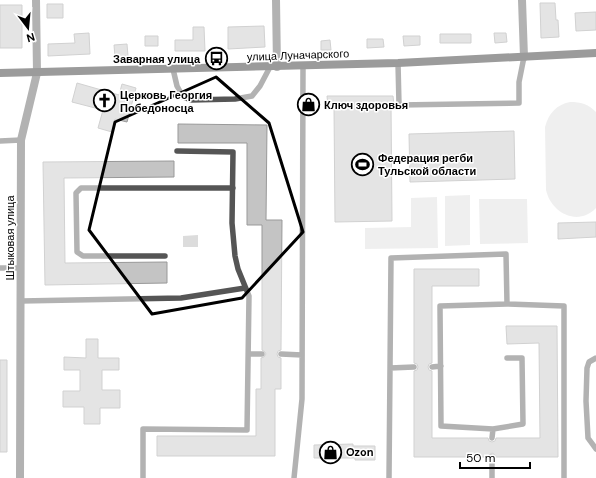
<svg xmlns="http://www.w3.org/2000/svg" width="596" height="478" font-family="'DM Sans',sans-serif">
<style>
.green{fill:#dcdcdc}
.building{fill:#c4c4c4;stroke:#999}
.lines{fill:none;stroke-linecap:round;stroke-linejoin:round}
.lane{stroke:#555;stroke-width:5.5}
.street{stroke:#555;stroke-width:8}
.secondary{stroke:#222;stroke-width:8}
.marked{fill:none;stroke:#000;stroke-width:3;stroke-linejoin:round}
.labels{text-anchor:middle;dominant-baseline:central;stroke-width:3;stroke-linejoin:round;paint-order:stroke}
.street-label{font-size:11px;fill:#000;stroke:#fff}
.poi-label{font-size:11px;font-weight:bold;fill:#000;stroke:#fff;text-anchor:start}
</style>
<rect width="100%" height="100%" fill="#fff"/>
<!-- green -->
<path class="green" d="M570 102C581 102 588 104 596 112V208C578 227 551 213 546 190L545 127C549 113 556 105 570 102Z
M470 195V245L445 246V196Z
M437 197 438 248 365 249V228L411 227V198Z
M479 199H527L528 243 480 244Z
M198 235V247H183V236Z"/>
<!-- building -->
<path class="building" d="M540 3H555L556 20H558L559 37 541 38Z
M47 4H63V18H47Z
M0 5H22V48H0Z
M596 12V30L576 31 575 13Z
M264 26 265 47 228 49V27Z
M193 27H204L205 51H175V40H193Z
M89 33 90 54 48 56V44L75 43 74 34Z
M494 33H506L507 42 495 43Z
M440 34H471V43H440Z
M145 36H158V46H145Z
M403 36H420V45L404 46Z
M367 39H383L384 47 367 48Z
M330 40 331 50H321V41Z
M127 44 128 56 115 57 114 45Z
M77 83 119 95 122 84 136 88 127 122 115 119 112 132 98 128 103 110 72 102Z
M327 96H393L394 105H391L392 221 335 222 334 107H328Z
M178 124 267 125 266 220H282L281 350 278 351 277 354 278 357 281 358V389H275V456H157V436H256V389H261V358L264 357 266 354 265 352 262 350V225H247V143H178Z
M514 131 515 179 410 182 409 134Z
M174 161V177L64 178 65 263 167 262V283L45 285 43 162Z
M596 222V237L558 239V223Z
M414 269H479V286H432V363L429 364 428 367 429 370 432 371V438H488L489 441 492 442 495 441 496 438H540L539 343 507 344 506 326H557L558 457H496L494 454 492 453 489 455 488 457H414V371L417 370 418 367 417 364 414 363Z
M86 339H98V358H119V370H102V390H120V408H100V424H84V407H63V391H80V370H64V357L86 358Z
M0 360H7V452H0Z
M353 444V446H375V460H355V458H314V445Z"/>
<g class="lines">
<!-- lane -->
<path class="lane" d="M398 63 399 105 519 103V82L524 57
M173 69 177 86 183 97 191 100 235 99 252 96 260 86 270 67
M0 141 21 140
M165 256H83L77 252 76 193 81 188H233
M0 268H21
M21 301 181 298 245 288
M249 354H262
M281 354 302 355
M596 358 589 362 587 368 586 401 588 438 596 449
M432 367 441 366
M390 368 414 367
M493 429 441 426 440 306 507 304
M492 438 493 429 523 424 522 358H507
M143 478V429L247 430 249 296 238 269 235 256 232 223 233 152 177 151
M294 478 302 399 303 66
M389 478 391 258 506 254 507 304 564 306V478
M492 478V457"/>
<!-- street -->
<path class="street" d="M276 0 277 67
M522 0 524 57
M20 478 21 140 37 73 36 0"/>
<!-- secondary -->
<path class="secondary" d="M0 73 398 63 596 53"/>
</g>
<!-- marked area -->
<path d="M0 0H596V478H0ZM216 77 269 123 303 232 242 298 152 314 89 230 115 122Z" fill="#fff" fill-opacity=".55" fill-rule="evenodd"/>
<path class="marked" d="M216 77 269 123 303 232 242 298 152 314 89 230 115 122Z"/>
<!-- icons -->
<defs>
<symbol id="bus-ring" viewBox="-11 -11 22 22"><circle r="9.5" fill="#fff" stroke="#000" stroke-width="1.5"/><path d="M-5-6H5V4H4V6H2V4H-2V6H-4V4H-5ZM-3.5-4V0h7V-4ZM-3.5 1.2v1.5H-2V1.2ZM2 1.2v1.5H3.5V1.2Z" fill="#000"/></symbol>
<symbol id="church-ring" viewBox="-11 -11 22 22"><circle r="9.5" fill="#fff" stroke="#000" stroke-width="1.5"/><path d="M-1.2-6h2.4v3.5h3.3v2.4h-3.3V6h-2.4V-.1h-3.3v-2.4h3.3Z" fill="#000"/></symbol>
<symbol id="shop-ring" viewBox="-11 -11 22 22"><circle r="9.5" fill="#fff" stroke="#000" stroke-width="1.5"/><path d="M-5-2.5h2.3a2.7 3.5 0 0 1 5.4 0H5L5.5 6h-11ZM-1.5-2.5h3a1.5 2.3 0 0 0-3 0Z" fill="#000"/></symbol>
<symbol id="stadium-ring" viewBox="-11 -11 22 22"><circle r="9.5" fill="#fff" stroke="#000" stroke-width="1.5"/><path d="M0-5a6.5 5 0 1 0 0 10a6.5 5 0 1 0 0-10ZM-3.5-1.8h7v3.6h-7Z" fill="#000"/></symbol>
</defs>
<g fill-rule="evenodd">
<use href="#bus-ring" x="204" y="46" width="25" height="25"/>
<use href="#church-ring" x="92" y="88" width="25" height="25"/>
<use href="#shop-ring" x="296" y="92" width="25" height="25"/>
<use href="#stadium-ring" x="350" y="152" width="25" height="25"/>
<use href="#shop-ring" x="318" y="440" width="25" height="25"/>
</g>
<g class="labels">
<!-- street labels -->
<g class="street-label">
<text transform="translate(298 55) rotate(-2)">улица Луначарского</text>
<text transform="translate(10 238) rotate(-90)">Штыковая улица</text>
</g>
<!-- poi labels -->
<g class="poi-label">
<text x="200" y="59" text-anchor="end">Заварная улица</text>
<text x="120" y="95">Церковь Георгия<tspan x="120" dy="13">Победоносца</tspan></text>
<text x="324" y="105">Ключ здоровья</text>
<text x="378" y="158">Федерация регби<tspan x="378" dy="13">Тульской области</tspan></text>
<text x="346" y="452">Ozon</text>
</g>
</g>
<!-- north arrow -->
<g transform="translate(28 28) rotate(164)" stroke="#ffffff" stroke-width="3" paint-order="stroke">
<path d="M0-3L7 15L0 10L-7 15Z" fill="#000000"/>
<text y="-6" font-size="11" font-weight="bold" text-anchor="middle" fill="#000000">N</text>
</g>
<!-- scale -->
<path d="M460 462v6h70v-6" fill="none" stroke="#000000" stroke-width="2"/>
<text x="466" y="462" font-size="12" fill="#000000" stroke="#ffffff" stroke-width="3" paint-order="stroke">50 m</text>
</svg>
